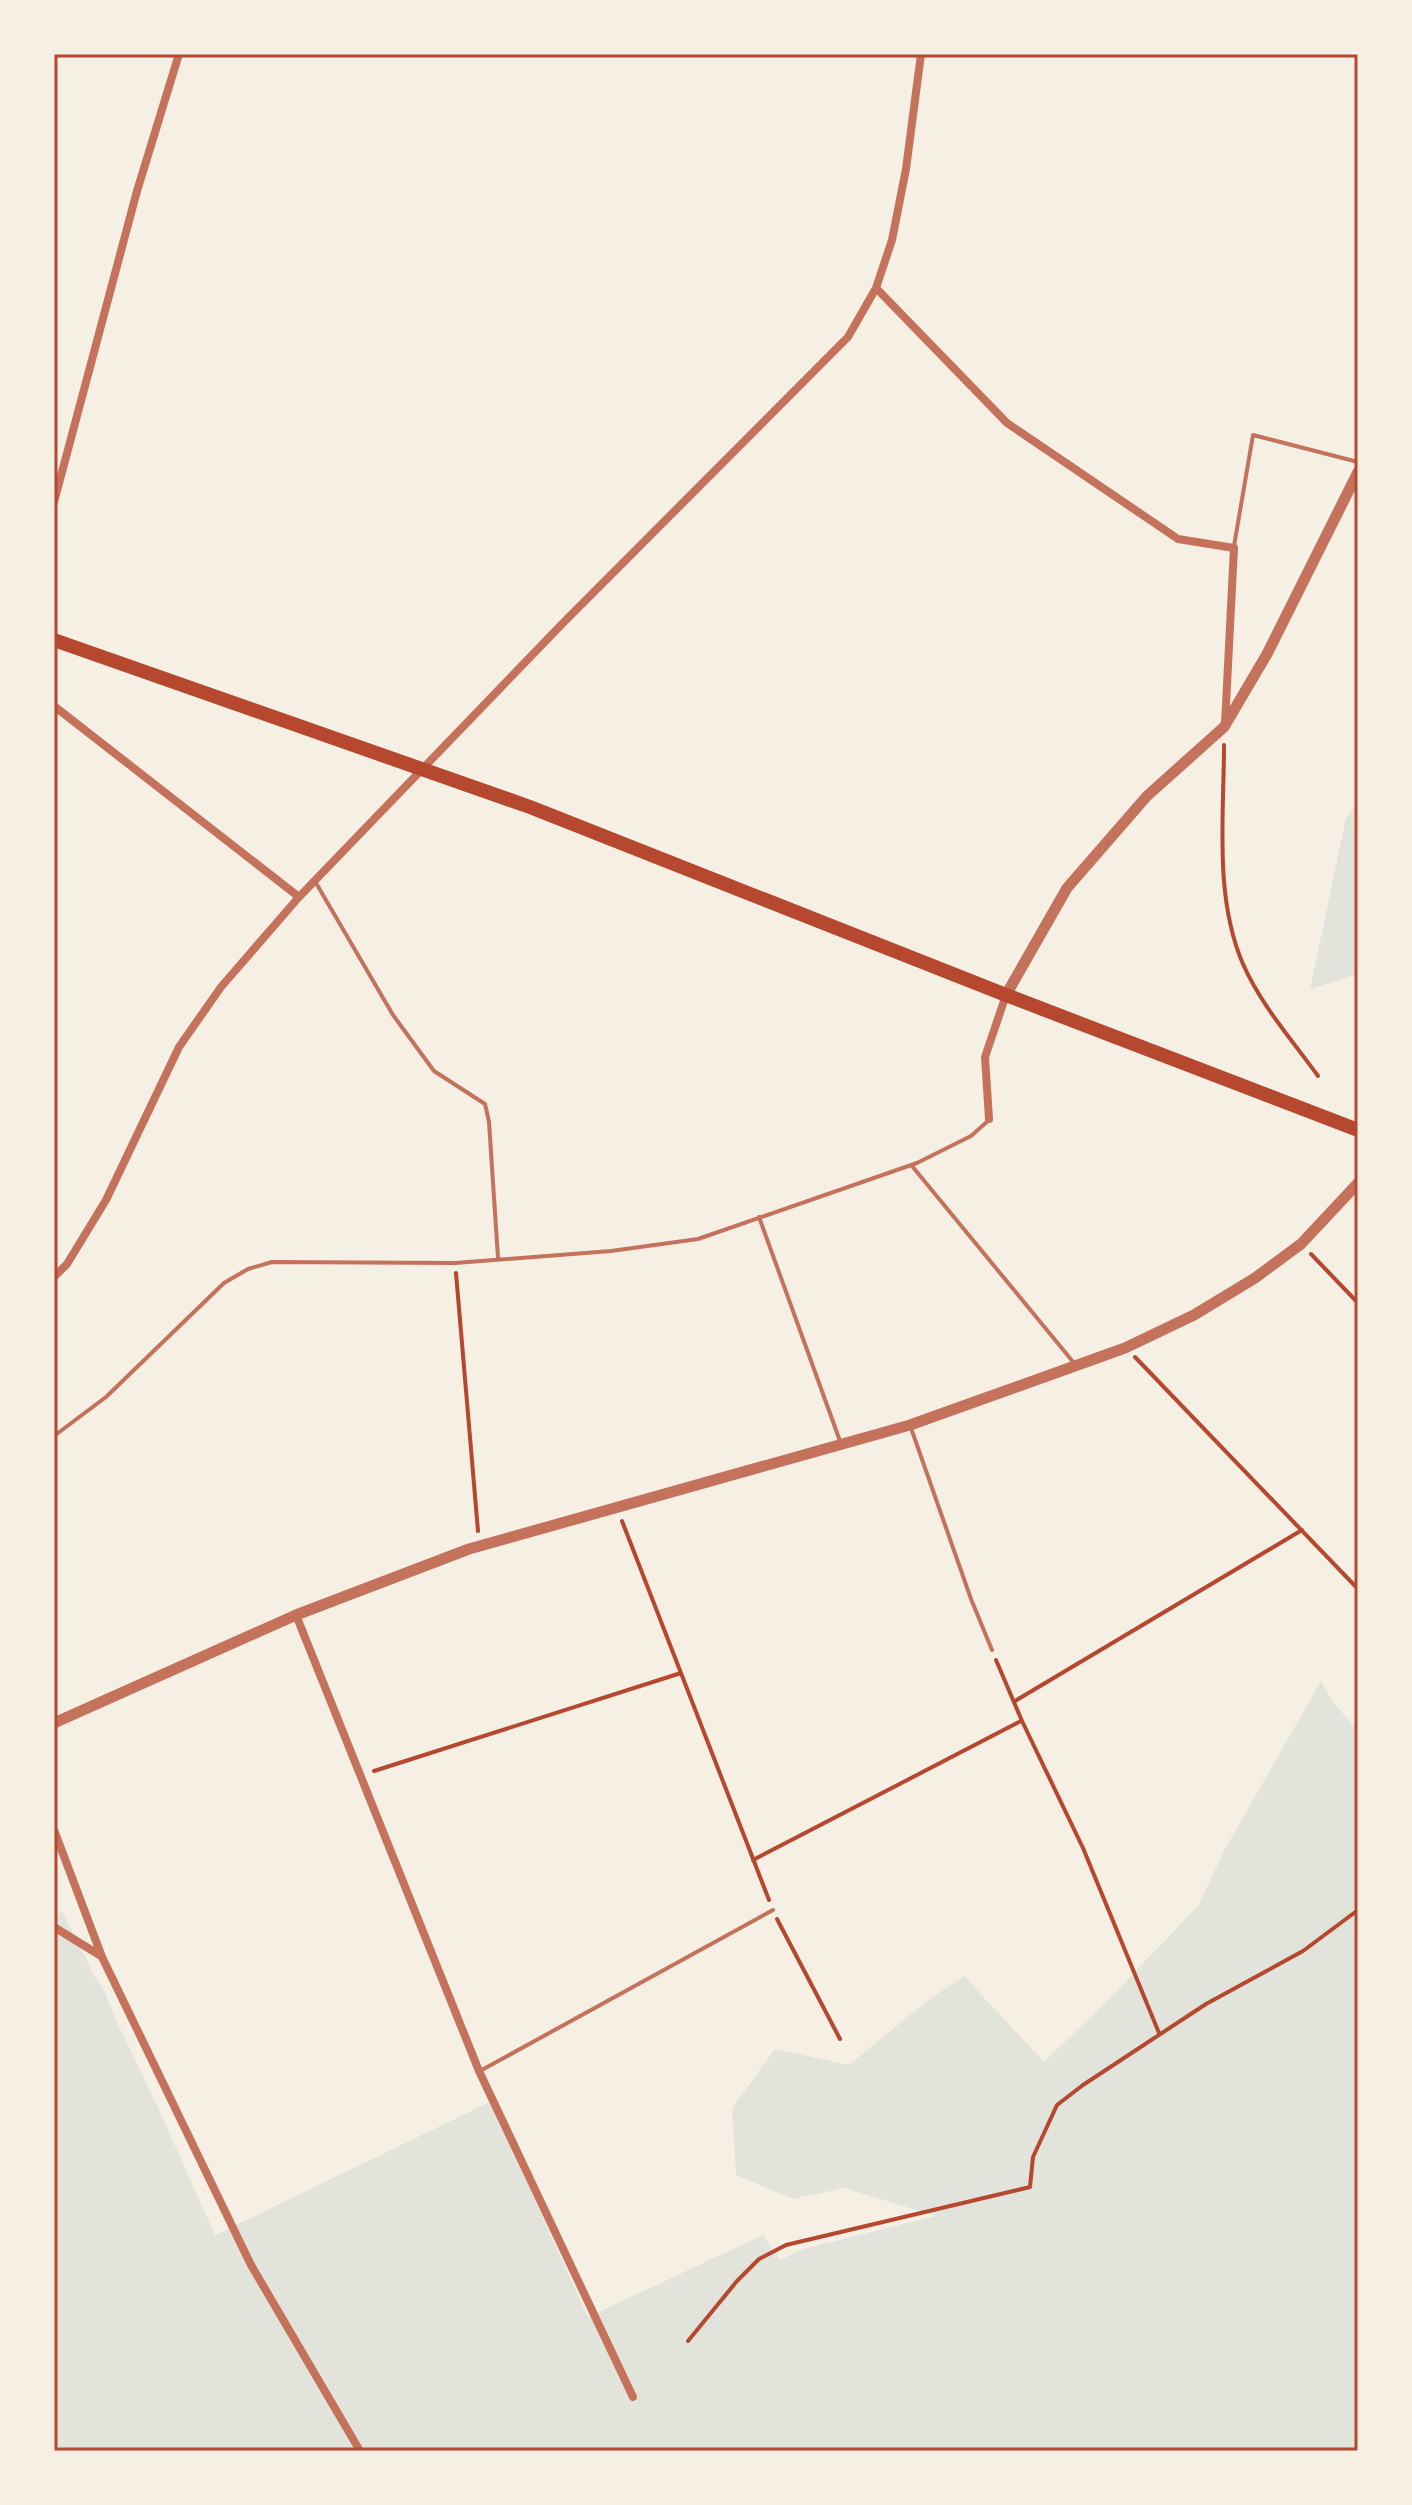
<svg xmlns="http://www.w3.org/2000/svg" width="1412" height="2505" font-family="Arial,sans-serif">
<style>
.green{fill:#e2e4dc}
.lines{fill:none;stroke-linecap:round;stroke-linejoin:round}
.path{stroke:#b5482f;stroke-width:4}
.service{stroke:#c5725c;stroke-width:4}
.minor{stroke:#c5725c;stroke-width:8}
.tertiary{stroke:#c5725c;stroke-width:11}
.primary{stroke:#b5482f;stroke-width:14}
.neatline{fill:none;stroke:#b5482f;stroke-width:3}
</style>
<rect width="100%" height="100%" fill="#f6efe4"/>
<!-- green -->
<path class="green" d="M1358 802V974L1310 989 1346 818Z
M1321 1681 1335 1705 1358 1730V2451H54V1916L62 1911 95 1977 104 1990 115 2018 155 2101 215 2235 490 2102 588 2317 763 2235 780 2260 803 2249 936 2216 844 2188 793 2199 736 2175 732 2108 775 2049 849 2065 923 2004 964 1976 1044 2062 1107 2001 1198 1906 1225 1849Z"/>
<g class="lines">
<!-- path -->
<path class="path" d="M1224 745C1224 816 1214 897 1243 964 1261 1005 1292 1040 1318 1076
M1311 1254 1358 1303
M456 1273 478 1531
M1135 1357 1358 1589
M622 1521 769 1900
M996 1660 1022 1721 1083 1848 1159 2033
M1015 1701 1302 1530
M374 1771 681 1673
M753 1860 1021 1721
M777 1919 840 2039
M688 2341 737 2281 759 2259 786 2245 1030 2187 1033 2157 1057 2105 1083 2085 1206 2004 1303 1951 1358 1910"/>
<!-- service -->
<path class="service" d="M1234 546 1253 435 1358 462
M316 883 393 1015 434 1071 485 1104 489 1122 498 1258
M912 1166 1074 1363
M759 1217 840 1441
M911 1428 971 1599 992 1650
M54 1436 106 1397 224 1283 248 1269 272 1262 455 1263 611 1251 698 1239 917 1163 971 1136 989 1120
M480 2071 773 1910"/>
<!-- minor -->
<path class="minor" d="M876 288 1007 423 1178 539 1234 548 1225 724
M54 502 137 191 179 54
M54 706 299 897
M989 1119 985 1057 1006 995
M54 1277 67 1264 106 1200 179 1047 221 987 299 897 562 624 848 337 876 288 892 240 906 169 921 54
M296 1615 479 2071 633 2397
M54 1830 102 1957 251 2265 360 2451
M54 1927 101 1956"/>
<!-- tertiary -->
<path class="tertiary" d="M1006 995 1067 888 1147 796 1224 727 1267 654 1358 472
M54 1723 296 1615 469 1549 910 1425 1125 1348 1194 1315 1255 1278 1301 1244 1358 1183"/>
<!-- primary -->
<path class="primary" d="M54 640 530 807 1006 995 1358 1130"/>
</g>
<!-- border -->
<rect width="1412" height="2505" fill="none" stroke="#f6efe4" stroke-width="112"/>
<rect x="56" y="56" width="1300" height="2393" class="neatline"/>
</svg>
